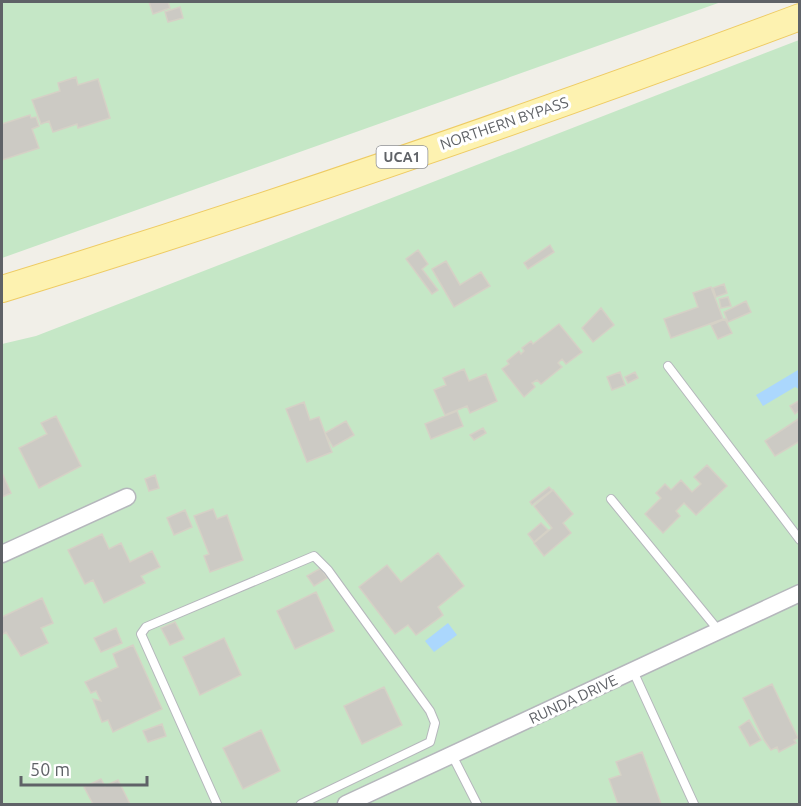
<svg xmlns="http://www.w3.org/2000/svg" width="801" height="806" font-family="Ubuntu,sans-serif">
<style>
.green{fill:#c5e7c6}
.water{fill:#abd7fd}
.building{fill:#cccac4;stroke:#d5d1c6;stroke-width:1.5}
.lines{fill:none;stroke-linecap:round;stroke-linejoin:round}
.service-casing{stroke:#b5b7bc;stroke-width:10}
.minor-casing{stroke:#b5b7bc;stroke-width:19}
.primary-casing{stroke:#eecb63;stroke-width:28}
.service{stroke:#fff;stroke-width:8}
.minor{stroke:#fff;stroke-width:16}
.primary{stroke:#fdf2b0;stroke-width:26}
.labels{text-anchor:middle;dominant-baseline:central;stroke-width:6;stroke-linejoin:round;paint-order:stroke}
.shield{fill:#fff;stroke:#8f9195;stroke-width:1.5}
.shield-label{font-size:14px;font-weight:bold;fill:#5f6267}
.street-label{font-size:15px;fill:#5f6267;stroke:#fff}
</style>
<rect width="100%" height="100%" fill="#f1efe8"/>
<!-- green -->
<path class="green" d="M2 2H721L2 258Z
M799 40V804H2V344L36 336Z"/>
<!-- water -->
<path class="water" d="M798 370 799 389 795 387 763 406 756 395Z
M448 623 457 635 434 652 425 641Z"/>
<!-- building -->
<path class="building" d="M149 2H168L170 8 153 14Z
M180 7 183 18 168 22 165 12Z
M76 77 78 85 98 79 110 118 78 128 77 124 53 132 49 121 41 124 32 100 60 91 58 83Z
M30 115 31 118 36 117 39 126 32 129 39 148 2 160V124Z
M550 245 554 252 528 269 524 263Z
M418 250 428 264 422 269 438 290 432 294 406 259Z
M446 261 460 285 481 272 490 286 454 307 432 269Z
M724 284 727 293 716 297 713 288Z
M711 287 723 319 671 338 664 319 698 307 693 293Z
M728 297 731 306 721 308 719 299Z
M746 301 751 312 728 322 724 312Z
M601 308 614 325 593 342 582 328Z
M725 319 732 333 718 339 711 325Z
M559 324 582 352 566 364 562 359 558 363 562 367 541 384 537 380 532 383 535 387 524 397 502 369 509 364 507 361 519 351 521 354 524 351 522 348 531 341 533 344Z
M464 369 469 381 486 374 497 401 470 413 467 406 445 415 434 390 446 385 443 378Z
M620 372 625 385 612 390 607 377Z
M635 372 638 378 628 383 625 377Z
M800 400V410L795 414 790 406Z
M304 402 310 420 319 417 332 452 307 462 286 409Z
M457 411 463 426 431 439 425 424Z
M56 416 81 466 39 488 19 448 47 434 41 423Z
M800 418V441L775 456 765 441Z
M346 421 354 435 333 447 325 433Z
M483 428 486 433 474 440 470 435Z
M707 465 727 486 696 515 684 503 676 511 680 516 663 533 645 514 661 498 656 493 665 484 671 490 681 480 692 492 701 484 694 477Z
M2 473 11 493 2 497Z
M155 475 159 488 149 491 145 479Z
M549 487 552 490 532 505 530 502Z
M553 490 573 514 563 523 571 533 544 556 534 543 552 528 534 506Z
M213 509 217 519 227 515 243 560 210 572 204 556 209 554 194 516Z
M185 510 192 527 174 535 167 518Z
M541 523 548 530 534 542 528 534Z
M102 534 109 549 121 543 130 562 152 551 160 567 141 576 145 583 104 603 93 580 85 584 68 550Z
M438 553 464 586 438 607 443 615 416 635 408 625 395 634 359 587 387 565 401 582Z
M321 568 327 578 314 586 307 576Z
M316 592 334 631 295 649 277 611Z
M42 598 53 623 41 628 48 643 21 656 6 632 2 635V617Z
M175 622 184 639 170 645 161 628Z
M116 628 122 643 101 652 94 638Z
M224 638 241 675 200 695 183 657Z
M133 645 162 709 113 732 108 720 102 722 93 699 101 701 96 691 91 693 85 682 118 667 113 654Z
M772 684 798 738 794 740 796 743 779 752 777 747 771 750 764 740 743 698Z
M384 687 402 725 362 744 344 706Z
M749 720 761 740 750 746 739 727Z
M162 724 166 736 148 742 143 731Z
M261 730 280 771 243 789 223 748Z
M642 752 661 804H618L609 779 621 775 616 762Z
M101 779 105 786 118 780 130 804H93L84 787Z"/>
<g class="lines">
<defs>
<path id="service" d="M668 366 800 540
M611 499 719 631
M633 671 694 804
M452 755 477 804
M217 804 141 634 146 627 314 556 328 570 430 711 435 723 430 742 301 804"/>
<path id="minor" d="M2 554 127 497
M346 804 800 593"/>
<path id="primary" d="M2 289C270 207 537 115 800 17"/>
</defs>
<!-- service casing -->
<use href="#service" class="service-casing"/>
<!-- minor casing -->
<use href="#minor" class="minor-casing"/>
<!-- primary casing -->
<use href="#primary" class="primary-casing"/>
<!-- service -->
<use href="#service" class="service"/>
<!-- minor -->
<use href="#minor" class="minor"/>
<!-- primary -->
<use href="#primary" class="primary"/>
</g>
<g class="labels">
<!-- shield labels -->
<rect class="shield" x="376.5" y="146" width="51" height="22" rx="4.5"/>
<g class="shield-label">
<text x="402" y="157">UCA1</text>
</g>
<!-- street labels -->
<g class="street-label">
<text transform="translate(504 123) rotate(-19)">NORTHERN BYPASS</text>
<text transform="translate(573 699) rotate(-25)">RUNDA DRIVE</text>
</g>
</g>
<!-- border -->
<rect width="801" height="806" fill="none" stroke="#5f6267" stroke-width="6"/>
<!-- scale -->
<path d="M21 776v9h126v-9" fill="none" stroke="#5f6267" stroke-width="3"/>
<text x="30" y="776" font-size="18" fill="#5f6267" stroke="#ffffff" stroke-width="4.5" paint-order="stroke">50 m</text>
</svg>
